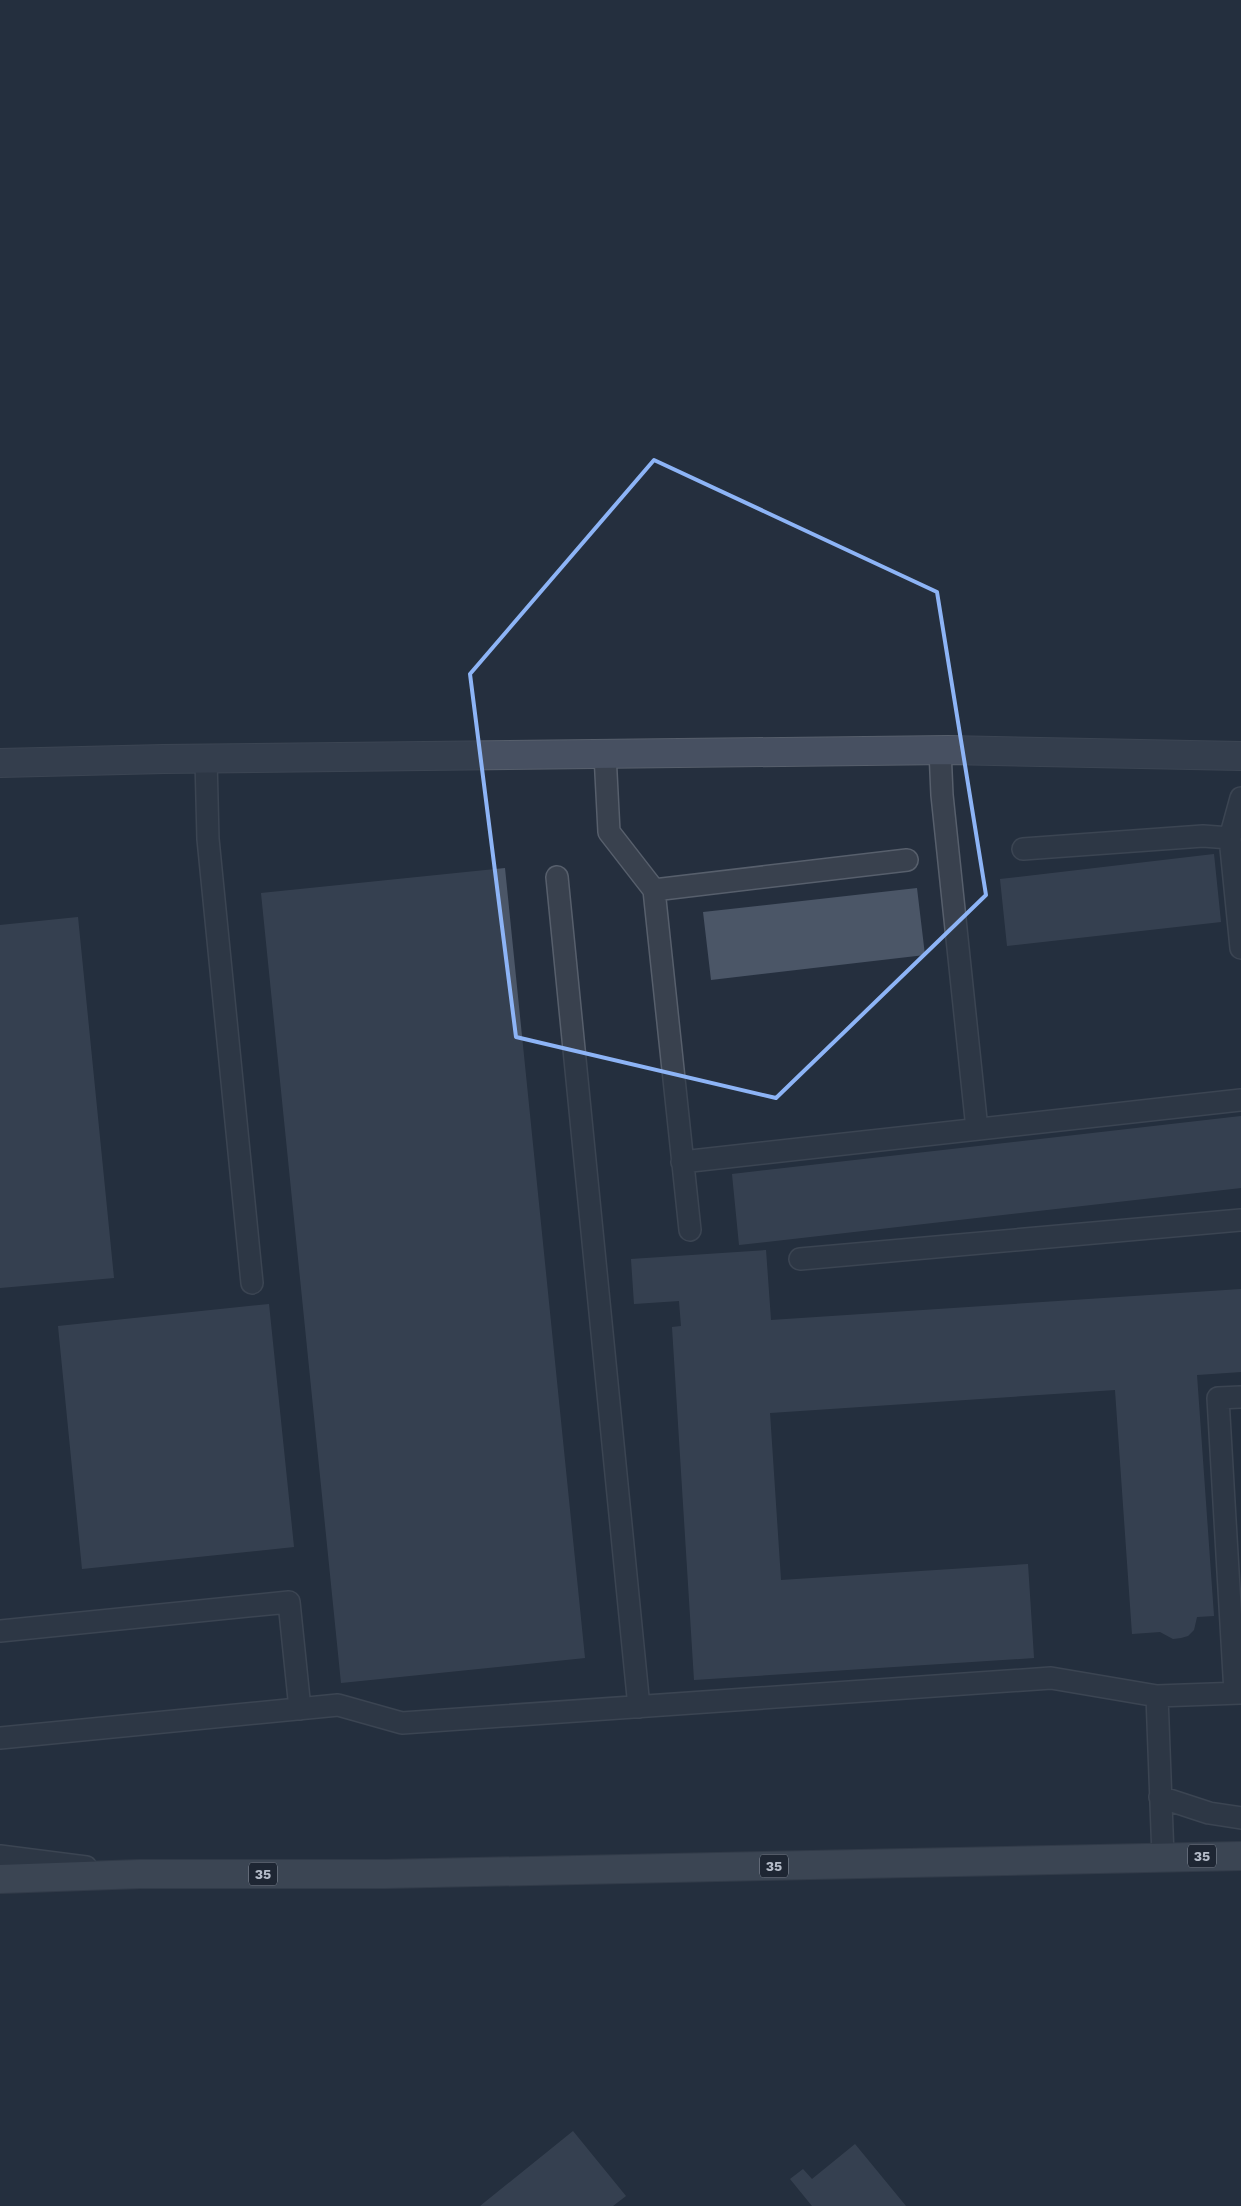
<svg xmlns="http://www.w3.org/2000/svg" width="1241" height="2206" font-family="'Work Sans',sans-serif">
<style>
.building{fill:#4b5667}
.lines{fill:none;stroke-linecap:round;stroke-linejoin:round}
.lane-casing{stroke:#575f6c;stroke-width:24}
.secondary-casing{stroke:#575f6c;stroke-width:30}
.primary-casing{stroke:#424a57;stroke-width:30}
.lane{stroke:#39414e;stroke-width:21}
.secondary{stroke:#475061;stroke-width:28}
.primary{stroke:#57606e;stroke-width:28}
.marked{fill:none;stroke:#8db4f6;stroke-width:4;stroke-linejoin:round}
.labels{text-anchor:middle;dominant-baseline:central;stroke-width:4;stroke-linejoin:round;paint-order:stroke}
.shield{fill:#1e2633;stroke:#888f9c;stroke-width:1}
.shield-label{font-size:14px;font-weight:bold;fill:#b5bcc9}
</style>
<rect width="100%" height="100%" fill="#252f3e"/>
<!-- building -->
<path class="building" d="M1214 854 1221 922 1007 946 1000 879Z
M505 868 585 1658 341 1683 261 893Z
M917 888 925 955 711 980 703 912Z
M78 917 114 1278 0 1288V925Z
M1241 1116V1188L739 1245 732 1174Z
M766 1250 771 1320 1241 1289V1372L1197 1375 1214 1616 1197 1617 1194 1630 1188 1636 1181 1638 1173 1639 1160 1632 1132 1634 1115 1390 770 1413 781 1580 1028 1564 1034 1658 694 1680 672 1327 681 1326 679 1301 634 1304 631 1259Z
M269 1304 294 1547 82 1569 58 1326Z
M573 2131 626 2196 613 2206H480Z
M855 2144 906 2206H812L790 2179 803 2169 812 2179Z"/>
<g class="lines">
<defs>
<path id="lane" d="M940 750 942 795 977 1129
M605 754 609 832 654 890 690 1230
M206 759 208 839 252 1283
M1241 798 1230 838 1241 948
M1023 849 1203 836 1230 838
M557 877 639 1707
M654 890 907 860
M682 1162 1241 1100
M800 1259 1241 1220
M0 1631 289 1602 300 1709
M1235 1693 1218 1398 1241 1397
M1157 1696 1163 1857
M0 1738 338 1705 402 1723 1051 1678 1157 1696 1241 1693
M1160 1797 1209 1813 1241 1818
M0 1856 86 1867"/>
<path id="secondary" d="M0 763 164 759 948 750 1241 756"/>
<path id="primary" d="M0 1879 140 1874H385L1241 1856"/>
</defs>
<!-- lane casing -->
<use href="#lane" class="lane-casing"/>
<!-- secondary casing -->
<use href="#secondary" class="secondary-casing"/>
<!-- primary casing -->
<use href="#primary" class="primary-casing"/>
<!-- lane -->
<use href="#lane" class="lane"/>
<!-- secondary -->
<use href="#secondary" class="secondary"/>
<!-- primary -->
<use href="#primary" class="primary"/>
</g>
<!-- marked area -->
<path d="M0 0H1241V2206H0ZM654 460 937 592 986 895 776 1098 516 1037 470 674Z" fill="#252f3e" fill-opacity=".55" fill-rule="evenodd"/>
<path class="marked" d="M654 460 937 592 986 895 776 1098 516 1037 470 674Z"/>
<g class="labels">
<!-- shield labels -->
<g class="shield">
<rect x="1188" y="1844.5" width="28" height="23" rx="4"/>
<rect x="760" y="1854.5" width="28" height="23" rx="4"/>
<rect x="249" y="1862.5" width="28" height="23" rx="4"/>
</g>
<g class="shield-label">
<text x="1202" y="1856">35</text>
<text x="774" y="1866">35</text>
<text x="263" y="1874">35</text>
</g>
</g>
</svg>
